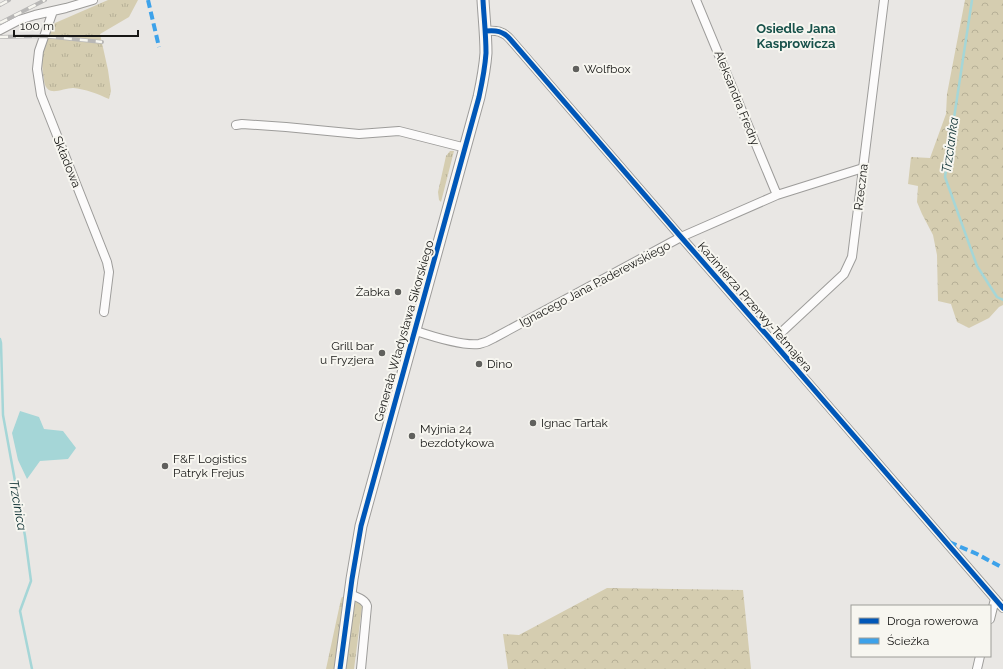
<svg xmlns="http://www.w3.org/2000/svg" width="1003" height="669" font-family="Raleway,sans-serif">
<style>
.grass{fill:url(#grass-tufts)}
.forest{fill:url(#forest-crowns)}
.water{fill:#a5d6d7}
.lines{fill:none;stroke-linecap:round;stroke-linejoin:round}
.stream{stroke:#a5d6d7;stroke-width:2.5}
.minor-casing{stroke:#9d9c9a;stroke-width:10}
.major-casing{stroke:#9d9c9a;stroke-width:13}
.minor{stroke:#fcfbfb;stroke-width:8}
.major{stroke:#fcfbfb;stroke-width:11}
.rail-casing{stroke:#b8b7b6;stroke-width:4}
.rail{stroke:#f7f6f0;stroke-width:2.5;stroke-dasharray:8;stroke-linecap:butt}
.quiet{stroke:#3da2ea;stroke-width:4;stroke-dasharray:8 4;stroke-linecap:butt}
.cycleway-casing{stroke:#f7f6f0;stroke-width:8}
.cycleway{stroke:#0057b8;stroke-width:5}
.poi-dot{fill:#60605d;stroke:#f7f6f0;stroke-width:1.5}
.labels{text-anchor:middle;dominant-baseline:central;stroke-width:4;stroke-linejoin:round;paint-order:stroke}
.poi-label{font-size:12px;fill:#171715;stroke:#f7f6f0;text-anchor:start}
.street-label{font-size:12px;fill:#171715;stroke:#f7f6f0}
.neighbourhood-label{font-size:13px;font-weight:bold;fill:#17514a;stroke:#f7f6f0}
.water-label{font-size:13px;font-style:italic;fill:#0f3234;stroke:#f7f6f0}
</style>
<defs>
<pattern id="grass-tufts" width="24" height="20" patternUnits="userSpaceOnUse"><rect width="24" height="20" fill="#d5cdb0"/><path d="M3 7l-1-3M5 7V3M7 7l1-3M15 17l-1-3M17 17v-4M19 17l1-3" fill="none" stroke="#b6af96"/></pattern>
<pattern id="forest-crowns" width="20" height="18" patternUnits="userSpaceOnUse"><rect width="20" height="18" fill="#d5cdb0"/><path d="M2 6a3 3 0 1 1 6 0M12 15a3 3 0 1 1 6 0" fill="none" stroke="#b6af96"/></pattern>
</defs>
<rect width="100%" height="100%" fill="#e9e7e4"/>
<!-- grass -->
<path class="grass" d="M108 0H138L129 17 100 34 108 70 111 91 109 99C98 94 85 89 73 88 67 88 57 92 52 91 46 90 44 84 44 79 40 60 42 39 55 23Z
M450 151H454L441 202 439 200 438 192 446 156Z
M342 597H344L336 669H326L341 599Z
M357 601 359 602 362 607 354 669H344L354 603Z"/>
<!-- forest -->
<path class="forest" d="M965 0H1003V305L999 307 989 318 969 328 957 322 951 304 938 301 937 255 933 235 922 214 917 202 918 186 908 184 911 157 930 158 946 114 947 94Z
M607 588 743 590 751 669H508L503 634 519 635Z"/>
<!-- water -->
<path class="water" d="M20 411 39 417 44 429 63 431 76 448 68 459 40 461 27 479 18 460 12 433Z"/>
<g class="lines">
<!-- stream -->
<path class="stream" d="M972 0 945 177 977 266 997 297 1003 300
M0 339 1 343 3 415 25 536 31 581 20 611 32 669"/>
<defs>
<path id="minor" d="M696 0 777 195
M53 11 39 51 37 69 41 95 107 262 109 272 104 312
M0 30 19 20 35 15 66 8 93 0
M486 31C496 30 503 31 510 39L681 237 772 341 1003 608
M236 125 242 124 286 127 359 134 399 131 466 148
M416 331C431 336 464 346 479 344 484 343 489 341 494 338L681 237 777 195 863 168
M772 341 844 274 852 257 884 0
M350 594C356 597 365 599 367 606L361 669
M990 619 995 599
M977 669 980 656"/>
<path id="major" d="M340 669 352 579 361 526 479 97C482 83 485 68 486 53 486 35 484 18 483 0"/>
</defs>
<!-- minor casing -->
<use href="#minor" class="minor-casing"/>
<!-- major casing -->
<use href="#major" class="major-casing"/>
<!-- minor -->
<use href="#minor" class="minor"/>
<!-- major -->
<use href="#major" class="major"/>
<defs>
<path id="rail" d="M0 5 9 0
M0 23 45 0
M0 37 43 36 102 42"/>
</defs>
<!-- rail casing -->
<use href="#rail" class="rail-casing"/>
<!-- rail -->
<use href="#rail" class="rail"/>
<!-- quiet -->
<path class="quiet" d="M148 0 159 47
M949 542 977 554 1003 568"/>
<defs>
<path id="cycleway" d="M486 31C496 30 503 31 510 39L681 237 772 341 1003 608
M340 669 352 579 361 526 479 97C482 83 485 68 486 53 486 35 484 18 483 0"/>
</defs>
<!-- cycleway casing -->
<use href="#cycleway" class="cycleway-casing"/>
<!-- cycleway -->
<use href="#cycleway" class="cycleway"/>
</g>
<!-- markers -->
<g class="poi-dot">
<circle cx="576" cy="69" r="4"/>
<circle cx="398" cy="292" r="4"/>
<circle cx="382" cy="353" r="4"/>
<circle cx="479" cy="364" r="4"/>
<circle cx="533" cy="423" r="4"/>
<circle cx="412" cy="436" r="4"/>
<circle cx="165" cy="466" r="4"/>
</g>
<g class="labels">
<!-- poi labels -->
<g class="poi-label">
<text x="584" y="69">Wolfbox</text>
<text x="390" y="292" text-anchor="end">Żabka</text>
<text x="374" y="346" text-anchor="end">Grill bar<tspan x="374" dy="14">u Fryzjera</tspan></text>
<text x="487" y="364">Dino</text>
<text x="541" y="423">Ignac Tartak</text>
<text x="420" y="429">Myjnia 24<tspan x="420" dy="14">bezdotykowa</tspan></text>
<text x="173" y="459">F&amp;F Logistics<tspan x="173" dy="14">Patryk Frejus</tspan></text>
</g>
<!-- street labels -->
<g class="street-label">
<text transform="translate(737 98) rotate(68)">Aleksandra Fredry</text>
<text transform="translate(67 162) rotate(68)">Składowa</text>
<text transform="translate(861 187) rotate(-83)">Rzeczna</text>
<text transform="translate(595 284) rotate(-28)">Ignacego Jana Paderewskiego</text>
<text transform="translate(755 307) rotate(49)">Kazimierza Przerwy-Tetmajera</text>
<text transform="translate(404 331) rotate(-74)">Generała Władysława Sikorskiego</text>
</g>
<!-- neighbourhood labels -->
<g class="neighbourhood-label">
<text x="796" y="28">Osiedle Jana<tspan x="796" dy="15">Kasprowicza</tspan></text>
</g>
<!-- water labels -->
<g class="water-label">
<text transform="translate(950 145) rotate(-82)">Trzcianka</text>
<text transform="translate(18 505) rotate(80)">Trzcinica</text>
</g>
</g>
<!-- legend -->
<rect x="851" y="605" width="140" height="52" fill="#f7f6f0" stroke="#9d9d98"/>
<rect x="859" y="618" width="20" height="6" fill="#0057b8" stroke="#9d9d98"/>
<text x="887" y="625" font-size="12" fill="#171715">Droga rowerowa</text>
<rect x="859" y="638" width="20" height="6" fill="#3da2ea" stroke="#9d9d98"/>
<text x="887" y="645" font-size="12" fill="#171715">Ścieżka</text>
<!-- scale -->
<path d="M14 30v6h124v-6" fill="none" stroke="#171715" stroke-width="2"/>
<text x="20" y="30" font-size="12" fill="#171715" stroke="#f7f6f0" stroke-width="3" paint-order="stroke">100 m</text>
</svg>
